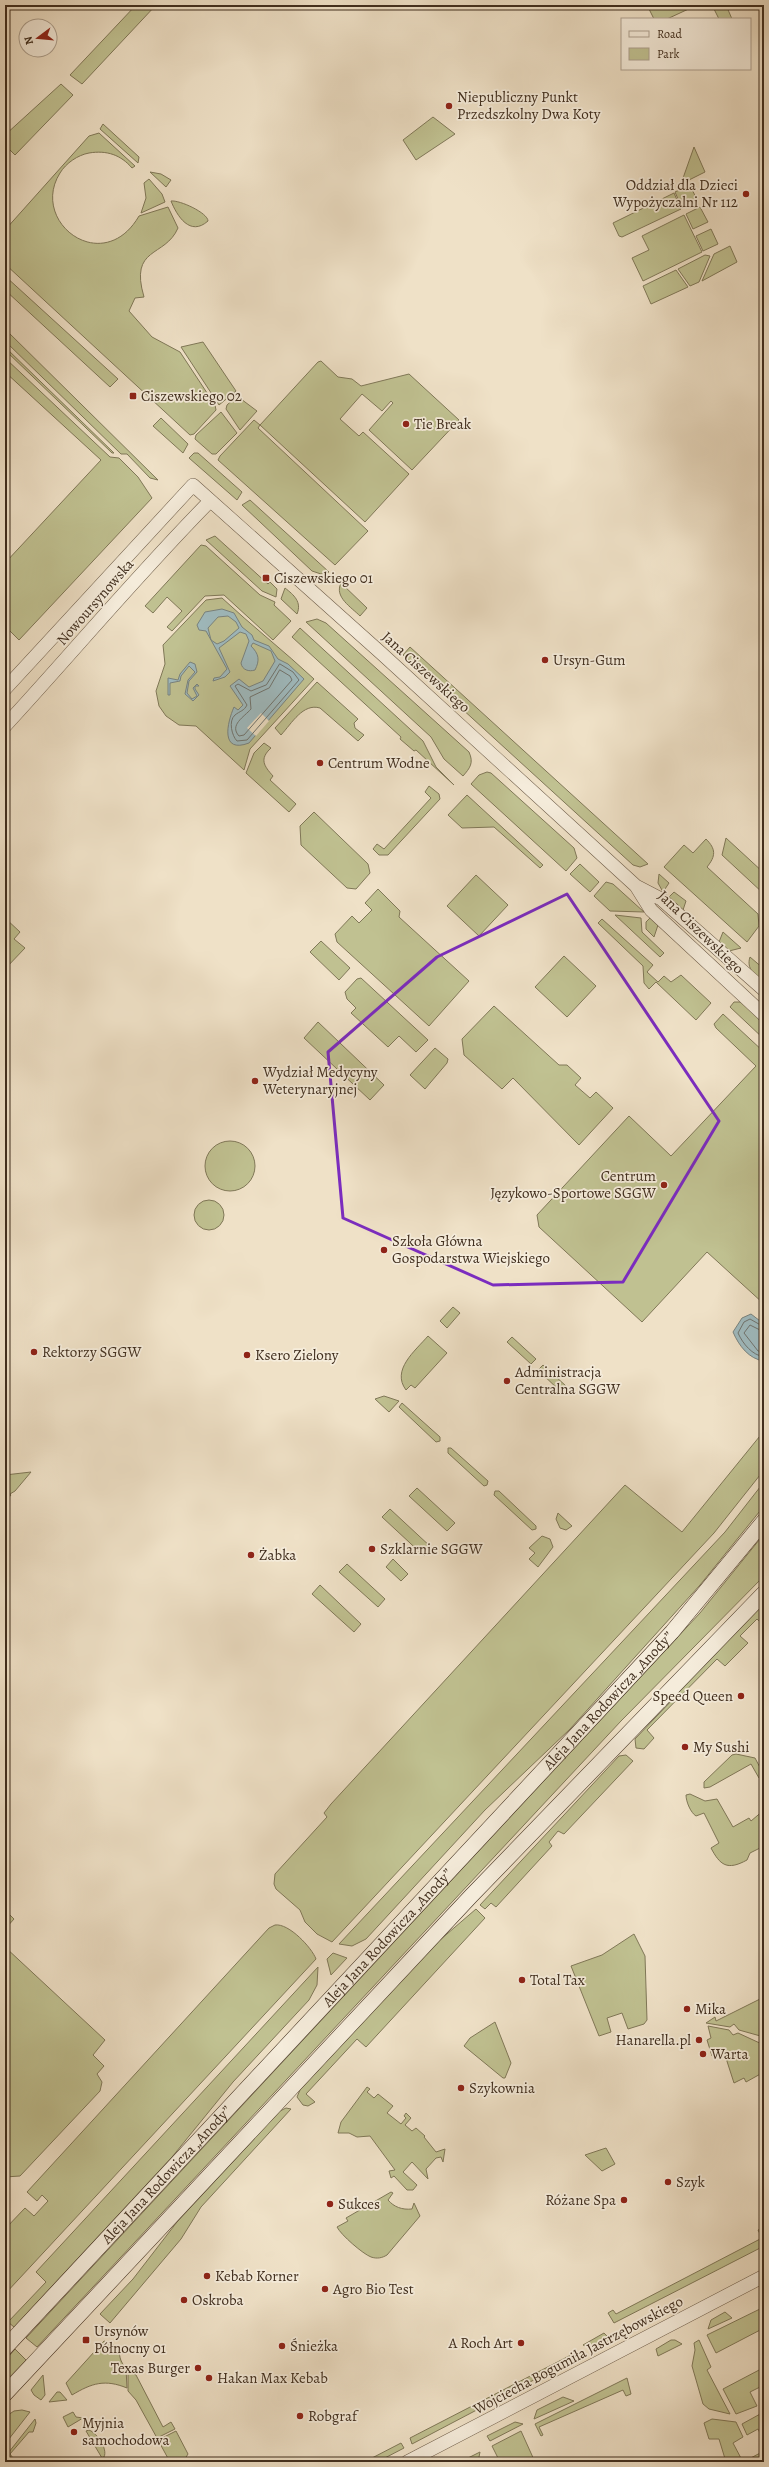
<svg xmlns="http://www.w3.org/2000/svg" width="769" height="2467" font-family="Alegreya,serif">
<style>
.green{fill:#c0c191;stroke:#807858}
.water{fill:#9fbbc0;stroke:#79837f;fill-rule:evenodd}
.pier{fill:#efe1c7}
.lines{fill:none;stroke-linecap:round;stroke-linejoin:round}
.shore{stroke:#70746f;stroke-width:1}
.tertiary-casing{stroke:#6c5b48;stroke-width:14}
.secondary-casing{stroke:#402e1e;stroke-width:16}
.tertiary{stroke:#f5ecdb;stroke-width:13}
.secondary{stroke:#f5ecdb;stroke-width:15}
.marked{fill:none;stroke:#7b2cbf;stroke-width:3;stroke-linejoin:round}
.poi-dot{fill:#8f2418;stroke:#f5ecdb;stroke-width:1.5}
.labels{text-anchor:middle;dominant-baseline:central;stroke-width:3.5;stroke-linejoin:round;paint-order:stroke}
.poi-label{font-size:15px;fill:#402e1e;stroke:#f5ecdb;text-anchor:start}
.street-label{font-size:15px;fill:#402e1e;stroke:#f5ecdb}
</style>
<rect width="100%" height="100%" fill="#efe1c7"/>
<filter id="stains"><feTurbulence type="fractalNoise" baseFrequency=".005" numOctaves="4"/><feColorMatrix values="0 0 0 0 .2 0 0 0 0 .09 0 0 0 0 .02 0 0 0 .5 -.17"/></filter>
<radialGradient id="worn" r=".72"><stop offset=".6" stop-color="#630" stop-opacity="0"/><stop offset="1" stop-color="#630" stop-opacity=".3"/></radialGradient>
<!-- green -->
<path class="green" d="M136 5H156L82 84 70 75Z
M647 5H695V6L667 19H654Z
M712 5H726L732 19H719Z
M61 84 73 95 15 155 5 145V135Z
M433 117 455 134 416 160 403 140Z
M103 124 139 157 138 163 100 129Z
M99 133 135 166 132 168C121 155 107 150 89 153 78 155 66 163 60 173 29 222 103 278 139 216L168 207 178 228C165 258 129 246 144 297L135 298 129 311 152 337 180 352 215 405 216 410 194 434 190 435 5 264V230L89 136Z
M694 147 705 172 683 183 682 181Z
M150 172 161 174 171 180 166 187Z
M149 179 162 194 165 202 141 213 146 198 144 183Z
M690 185 697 200 682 208 675 192Z
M674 193 681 209 622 237 619 236 613 223Z
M171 201C180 200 208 213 208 221 190 237 177 216 171 201Z
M700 207 708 222 693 229 686 214Z
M684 215 702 252 643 281 632 258 649 250 642 236Z
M711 229 718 244 703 251 696 236Z
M730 246 737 262 702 281 714 254Z
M705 255 710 256 699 282 690 286 678 269Z
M676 270 688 287 651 304 643 286Z
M5 276 118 379 110 387 5 290Z
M5 329 158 480 150 478 127 454H121L5 341Z
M203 342 236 391 219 405 181 347Z
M5 347 114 453H112L5 350Z
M5 358 110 457 119 458 138 477 152 498 19 640 5 626V563L101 460 5 372Z
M321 361 338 377 352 379 361 386 409 374 459 420 412 470 369 430 393 403 391 401 382 411 362 394 340 419 359 436 363 432 409 474 365 522 260 425 258 428 368 531 335 565 218 460 220 456 254 420 260 425 318 362Z
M237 396 257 411 240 430 226 409 227 405Z
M221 412 237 433 216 454H212L195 439 196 435Z
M161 418 188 444 183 453 153 426Z
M194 453H198L242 492 237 500 189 458Z
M250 500 329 572 321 574 312 571 242 505Z
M215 536 268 584 270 582 277 589 276 597 262 591 206 540Z
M201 545 206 546 260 595 275 602 274 605 291 621 273 640 224 595 205 596 172 631 167 627 182 611 167 597 153 613 145 606Z
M341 583 367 608 360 616C351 607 334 597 341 583Z
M285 588C294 595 302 602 297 614L281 599Z
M222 598C252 626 284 651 314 679L250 749 244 770 196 726 179 725 166 716 159 706 156 691 165 664 163 645 206 600Z
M317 619 326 623 469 752C474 763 470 768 463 776L444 759 431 737 306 622Z
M300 628 423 741 436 767 454 785 416 750 414 751 400 739 401 737 292 637Z
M410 647 648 864 640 867 633 865 403 655Z
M317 682 358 719 354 723 355 728 364 735 358 741 320 708C303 703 292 723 281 735L275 728Z
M264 743 271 748C259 759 264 766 273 776L270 780 296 804 289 812 246 773 254 753Z
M487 772 491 773 574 848 577 858 566 871 471 784 479 775Z
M429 786 439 794 440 799 388 855H379L373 849 377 844 384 849 431 798 425 792Z
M467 795 543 865 540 868 494 827 462 828 448 815Z
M314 812 368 864 370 873 356 889 347 888 301 845 300 826Z
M726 838 764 873V894L722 855Z
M706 839C716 849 716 856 707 867L758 914 759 926 747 942 664 867 684 845 693 853Z
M580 864 599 882 590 892 570 874Z
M659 874 669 883 663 892 658 883Z
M476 875 508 905 479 936 447 906Z
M606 882 613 884 644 912 610 911 594 896Z
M378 889 400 911 399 917 469 981 429 1026 337 942 335 934 352 916 359 923 372 910 365 903Z
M674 892 686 901 683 910 669 897Z
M615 915 641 918 642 932 664 953 660 957Z
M5 918 20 932 14 939 25 948 5 969Z
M650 918 658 925 654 937 646 929V922Z
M602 919 653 965 647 972 658 982 664 976 671 982 681 975 711 1003 696 1020 656 982 649 989 644 983 643 966 598 923Z
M723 932 741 948 729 951 719 942Z
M321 941 350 968 339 980 310 952Z
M564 956 596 986 567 1017 535 987Z
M750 957 764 969V983C755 975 746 969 750 957Z
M361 978 428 1040 416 1052 399 1036 388 1047 351 1013 356 1008 347 999 345 992 357 979Z
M734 1002H742L764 1024V1039L730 1007Z
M494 1006 559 1065H567L581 1078 575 1085 590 1098 596 1092 613 1108 579 1145 513 1078 502 1089 464 1055 462 1039Z
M723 1014 764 1052V1304L707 1252 642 1322 539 1227 537 1215 629 1116 671 1156 756 1066 716 1028 714 1024Z
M318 1022 384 1085 370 1100 304 1038Z
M435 1048 448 1059 447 1063 425 1089 410 1075Z
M205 1166a25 25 0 1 1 50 0a25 25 0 1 1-50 0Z
M194 1215a15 15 0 1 1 30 0a15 15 0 1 1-30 0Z
M453 1307 460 1313 447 1328 440 1321Z
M428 1336 447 1353 415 1388 411 1385 406 1390C391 1370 415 1351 428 1336Z
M512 1337 536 1359 531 1364 507 1342Z
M543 1365 566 1386 561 1392 538 1370Z
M384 1396 399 1401 389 1412 375 1399Z
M402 1403 440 1437V1441L436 1442 399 1407Z
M764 1431V1470L714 1533 332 1942 317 1934 305 1922 300 1910 276 1889 274 1884 275 1874 327 1817 324 1813 331 1804 625 1485 682 1532Z
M448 1448H451L488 1481 487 1485 484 1486 448 1453Z
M31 1472 15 1491 10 1494 11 1495 5 1502V1475Z
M764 1482V1506L700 1585 570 1729 485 1810 366 1939 352 1946 339 1944 725 1532Z
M417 1488 455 1523 447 1531 409 1496Z
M495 1491H499L536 1526V1529L532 1530 494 1495Z
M390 1509 432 1548 424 1556 382 1517Z
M558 1513 572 1526 566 1530 560 1528 556 1519Z
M764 1534V1576L621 1721 37 2347 26 2338 700 1613Z
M542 1536 550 1539 553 1547 538 1567 529 1559 535 1553 529 1548Z
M393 1559 408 1574 401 1581 386 1567Z
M347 1564 385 1599 378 1607 339 1572Z
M320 1585 361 1624 354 1632 312 1594Z
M764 1600V1626L757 1619 740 1636 748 1643 725 1666 717 1659 647 1730 654 1738 644 1749 636 1748 635 1739 675 1697 697 1667Z
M736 1754 755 1758 764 1775 759 1778 751 1764 710 1787 704 1788V1782L732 1755Z
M626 1755 633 1761 564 1834 558 1831 549 1842 552 1846 496 1907 491 1903 485 1909 480 1905 619 1756Z
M690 1794 705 1801 717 1799 733 1827 749 1818 751 1821 764 1810V1846L750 1853 747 1860C727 1871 720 1865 711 1848L719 1843 704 1813 696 1816C691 1813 686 1802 686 1795Z
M476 1909 485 1918 366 2047 357 2039 306 2094 315 2102 308 2106 303 2105 297 2097 300 2090 433 1946Z
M5 1910 14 1919 5 1929Z
M275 1925C289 1923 312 1948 316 1959L5 2294V2229L25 2208 34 2216 48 2201 42 2195 37 2201 27 2192 269 1928Z
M634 1934 645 1956 647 2020 644 2024 628 2029 622 2013 607 2018 611 2032 599 2036 571 1966 602 1955Z
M5 1947 105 2040 93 2055 104 2066 97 2074 102 2082 100 2091 20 2176 5 2177Z
M333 1953 347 1958 331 1975 327 1959Z
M318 1967 317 1985 309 2000 233 2082 172 2157 14 2327 8 2322 46 2282 36 2272Z
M764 1997V2037L739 2030 734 2024 730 2027 706 2023 715 2017 716 2021Z
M495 2022 511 2063 505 2078H503L464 2046 470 2038Z
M708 2026 729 2030 733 2035 738 2033 764 2045V2072L746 2082 744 2078 734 2083 724 2052 712 2056 707 2040 711 2038Z
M367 2087 370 2089 367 2092 374 2098 378 2094 393 2106 387 2113 401 2124 406 2118 404 2116 406 2113 411 2118 405 2125 412 2131 416 2128 425 2136 424 2137 436 2152 445 2149 443 2162 441 2157 436 2158 426 2169 428 2179 412 2162 403 2172 417 2185 413 2190H407L394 2176 391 2178 389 2171 395 2170 370 2136 357 2137 349 2133H338L341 2122Z
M286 2108 291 2109 201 2207 181 2239 110 2323 100 2314 133 2279 177 2222 280 2111Z
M606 2148 615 2164 602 2171 585 2155Z
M391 2192 393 2193 388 2200C394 2207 402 2210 412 2209L414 2203 420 2216 387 2255C382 2258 377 2259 371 2257 363 2254 341 2235 337 2227L348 2221 346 2218Z
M764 2227V2246L614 2323 608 2313 613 2310 616 2314 762 2238 758 2230Z
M764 2307V2328L716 2353 707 2335Z
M725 2312 732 2318 708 2329 711 2320Z
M604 2333 611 2340 593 2349 583 2345Z
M671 2340H675L682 2344 658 2356 656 2349Z
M699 2340 711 2367 707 2370 730 2414 709 2409 703 2404 692 2366 695 2350 694 2343Z
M104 2341C128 2349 113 2354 126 2368L127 2388C105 2379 92 2383 72 2395L66 2383Z
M15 2349 26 2360 5 2382V2361Z
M571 2355 568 2362 412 2444 410 2438Z
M761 2369 764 2375V2385L750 2392 757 2406 736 2414 723 2389Z
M128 2370 136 2375 163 2427 171 2422 175 2429 157 2438 136 2400 128 2391Z
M43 2375 45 2395 41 2400 34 2395 31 2390Z
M627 2378 631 2394 626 2396 623 2390 539 2427 543 2435 541 2436 535 2424Z
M57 2392H60L67 2400 49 2402Z
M563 2397 574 2401 534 2419 537 2410Z
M22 2410 30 2412 5 2444V2417L14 2411Z
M73 2412 76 2417 83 2418 68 2427 63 2417Z
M762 2413 764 2431 760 2433 758 2429 747 2435 742 2424Z
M35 2419 36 2423 33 2432H29L10 2454 13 2458 11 2462H5V2457Z
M712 2419 736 2422 743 2437 733 2443 743 2462 764 2451V2462H726L719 2439H709L704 2423Z
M515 2422 523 2424 490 2441 487 2436Z
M89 2430C97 2433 108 2449 104 2457L102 2458 86 2431Z
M176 2431 188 2454 183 2462H170L158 2440Z
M521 2431 535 2462H500L492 2446Z
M401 2443 404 2448 381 2460 372 2458Z
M480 2452 478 2462H460Z"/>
<!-- water -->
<path class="water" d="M222 609 234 613 242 627 252 635 254 640 269 646 278 659 288 664 304 679 249 743C220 754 227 723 234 707L238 710 243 705 230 686 239 679 249 687 263 681 275 661 271 651 253 643 251 646C259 654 260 660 255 670 249 672 242 670 241 663L249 641 246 634 240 632 219 648 230 672 225 677 213 681 214 678 220 677 227 669 206 631 199 630 197 625 205 612ZM228 616 236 622 239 628 224 641 217 644 211 640 208 628 218 617Z
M190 662 195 664 197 672 189 681 187 693 192 699 197 696 193 688 197 684 199 686H195V689L199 695 193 701 185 694 188 680 195 672 189 666 181 676 180 681 170 683V695H168V678L178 680 180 674Z
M751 1314 764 1324V1361C749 1359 739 1346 733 1332L742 1318Z"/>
<!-- pier -->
<path class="pier" d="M261 713 269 721 256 736 247 728Z"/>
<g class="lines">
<!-- shore -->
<path class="shore" d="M280 664 293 672 299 680 247 740 237 741C232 736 228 721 235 715 240 711 244 711 247 705L235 686 238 684 251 691 266 685Z
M280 670 290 676 292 680 244 735 239 736C229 725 244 717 251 709L250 697 269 688Z
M764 1327 750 1319 744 1322 738 1333C743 1344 752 1355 764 1357
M764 1332 750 1325 744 1333 758 1351 764 1352"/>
<defs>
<path id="tertiary" d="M5 689 193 485 381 653 636 886 661 899 764 990
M5 726C74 651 139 573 210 501
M636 886 651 910 764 1015
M407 2462 764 2276"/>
<g id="secondary">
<path id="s1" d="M5 2348 672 1632 764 1521"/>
<path d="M5 2394 471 1896 764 1593"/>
</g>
</defs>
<!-- tertiary casing -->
<use href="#tertiary" class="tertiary-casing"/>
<!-- secondary casing -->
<use href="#secondary" class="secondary-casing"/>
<!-- tertiary -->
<use href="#tertiary" class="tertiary"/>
<!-- secondary -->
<use href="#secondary" class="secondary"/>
</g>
<!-- marked area -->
<path class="marked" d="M567 894 719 1121 623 1282 493 1285 343 1218 328 1052 437 957Z"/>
<!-- markers -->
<g class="poi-dot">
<circle cx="449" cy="106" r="4"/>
<circle cx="746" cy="194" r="4"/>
<rect x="129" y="392" width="8" height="8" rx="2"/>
<circle cx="406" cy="424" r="4"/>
<rect x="262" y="574" width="8" height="8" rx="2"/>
<circle cx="545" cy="660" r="4"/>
<circle cx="320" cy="763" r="4"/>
<circle cx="255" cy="1081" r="4"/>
<circle cx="664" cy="1185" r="4"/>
<circle cx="384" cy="1250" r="4"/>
<circle cx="34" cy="1352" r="4"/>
<circle cx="247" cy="1355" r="4"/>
<circle cx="507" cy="1381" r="4"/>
<circle cx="372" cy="1549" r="4"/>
<circle cx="251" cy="1555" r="4"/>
<circle cx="741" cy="1696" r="4"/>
<circle cx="685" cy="1747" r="4"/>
<circle cx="522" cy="1980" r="4"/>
<circle cx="687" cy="2009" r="4"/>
<circle cx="699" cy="2040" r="4"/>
<circle cx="703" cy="2054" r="4"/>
<circle cx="461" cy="2088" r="4"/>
<circle cx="668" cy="2182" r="4"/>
<circle cx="624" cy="2200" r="4"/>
<circle cx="330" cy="2204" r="4"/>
<circle cx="207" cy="2276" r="4"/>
<circle cx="325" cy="2289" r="4"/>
<circle cx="184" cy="2300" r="4"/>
<rect x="82" y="2336" width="8" height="8" rx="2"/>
<circle cx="521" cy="2343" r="4"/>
<circle cx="282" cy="2346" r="4"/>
<circle cx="198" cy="2368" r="4"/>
<circle cx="209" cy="2378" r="4"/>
<circle cx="300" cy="2416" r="4"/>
<circle cx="74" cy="2432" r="4"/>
</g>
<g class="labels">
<!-- poi labels -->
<g class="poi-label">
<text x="457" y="97">Niepubliczny Punkt<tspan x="457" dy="17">Przedszkolny Dwa Koty</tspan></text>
<text x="738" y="185" text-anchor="end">Oddział dla Dzieci<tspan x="738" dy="17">Wypożyczalni Nr 112</tspan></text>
<text x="141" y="396">Ciszewskiego 02</text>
<text x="414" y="424">Tie Break</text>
<text x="274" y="578">Ciszewskiego 01</text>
<text x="553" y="660">Ursyn-Gum</text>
<text x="328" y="763">Centrum Wodne</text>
<text x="263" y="1072">Wydział Medycyny<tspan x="263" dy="17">Weterynaryjnej</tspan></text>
<text x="656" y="1176" text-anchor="end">Centrum<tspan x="656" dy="17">Językowo-Sportowe SGGW</tspan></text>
<text x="392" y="1241">Szkoła Główna<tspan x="392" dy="17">Gospodarstwa Wiejskiego</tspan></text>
<text x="42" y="1352">Rektorzy SGGW</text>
<text x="255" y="1355">Ksero Zielony</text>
<text x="515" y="1372">Administracja<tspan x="515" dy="17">Centralna SGGW</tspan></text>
<text x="380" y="1549">Szklarnie SGGW</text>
<text x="259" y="1555">Żabka</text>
<text x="733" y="1696" text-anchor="end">Speed Queen</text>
<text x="693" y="1747">My Sushi</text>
<text x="530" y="1980">Total Tax</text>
<text x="695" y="2009">Mika</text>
<text x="691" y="2040" text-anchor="end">Hanarella.pl</text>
<text x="711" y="2054">Warta</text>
<text x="469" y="2088">Szykownia</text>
<text x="676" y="2182">Szyk</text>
<text x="616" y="2200" text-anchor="end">Różane Spa</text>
<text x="338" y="2204">Sukces</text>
<text x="215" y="2276">Kebab Korner</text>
<text x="333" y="2289">Agro Bio Test</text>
<text x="192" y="2300">Oskroba</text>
<text x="94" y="2331">Ursynów<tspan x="94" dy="17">Północny 01</tspan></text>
<text x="513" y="2343" text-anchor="end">A Roch Art</text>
<text x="290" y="2346">Śnieżka</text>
<text x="190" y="2368" text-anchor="end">Texas Burger</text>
<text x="217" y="2378">Hakan Max Kebab</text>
<text x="308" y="2416">Robgraf</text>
<text x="82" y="2423">Myjnia<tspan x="82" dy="17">samochodowa</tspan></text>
</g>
<!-- street labels -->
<g class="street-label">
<text transform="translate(95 602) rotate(-49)">Nowoursynowska</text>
<text transform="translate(426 672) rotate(42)">Jana Ciszewskiego</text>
<text transform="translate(701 932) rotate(44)">Jana Ciszewskiego</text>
<text stroke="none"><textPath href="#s1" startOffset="885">Aleja Jana Rodowicza „Anody”</textPath></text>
<text stroke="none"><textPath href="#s1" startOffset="561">Aleja Jana Rodowicza „Anody”</textPath></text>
<text stroke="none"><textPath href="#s1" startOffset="237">Aleja Jana Rodowicza „Anody”</textPath></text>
<text transform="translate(578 2355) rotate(-28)">Wojciecha Bogumiła Jastrzębowskiego</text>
</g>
</g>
<!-- margin -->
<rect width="769" height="2467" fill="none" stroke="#efe1c7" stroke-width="20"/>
<rect x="6" y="6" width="757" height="2455" fill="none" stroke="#402e1e" stroke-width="2"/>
<rect x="10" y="10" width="749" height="2447" fill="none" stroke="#402e1e"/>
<!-- legend -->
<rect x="621" y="18" width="130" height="52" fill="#f5ecdb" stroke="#ada08f"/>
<rect x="629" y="31" width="20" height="6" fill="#f5ecdb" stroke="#ada08f"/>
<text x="657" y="38" font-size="12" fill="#402e1e">Road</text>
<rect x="629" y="48" width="20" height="12" fill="#c0c191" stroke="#ada08f"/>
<text x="657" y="58" font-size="12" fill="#402e1e">Park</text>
<!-- north arrow -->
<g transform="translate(38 38) rotate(254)"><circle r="19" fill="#f5ecdb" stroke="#ada08f"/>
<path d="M0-3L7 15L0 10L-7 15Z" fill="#8f2418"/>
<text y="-6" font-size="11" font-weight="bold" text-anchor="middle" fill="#402e1e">N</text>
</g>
<rect width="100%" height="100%" filter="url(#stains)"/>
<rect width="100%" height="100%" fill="url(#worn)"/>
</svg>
